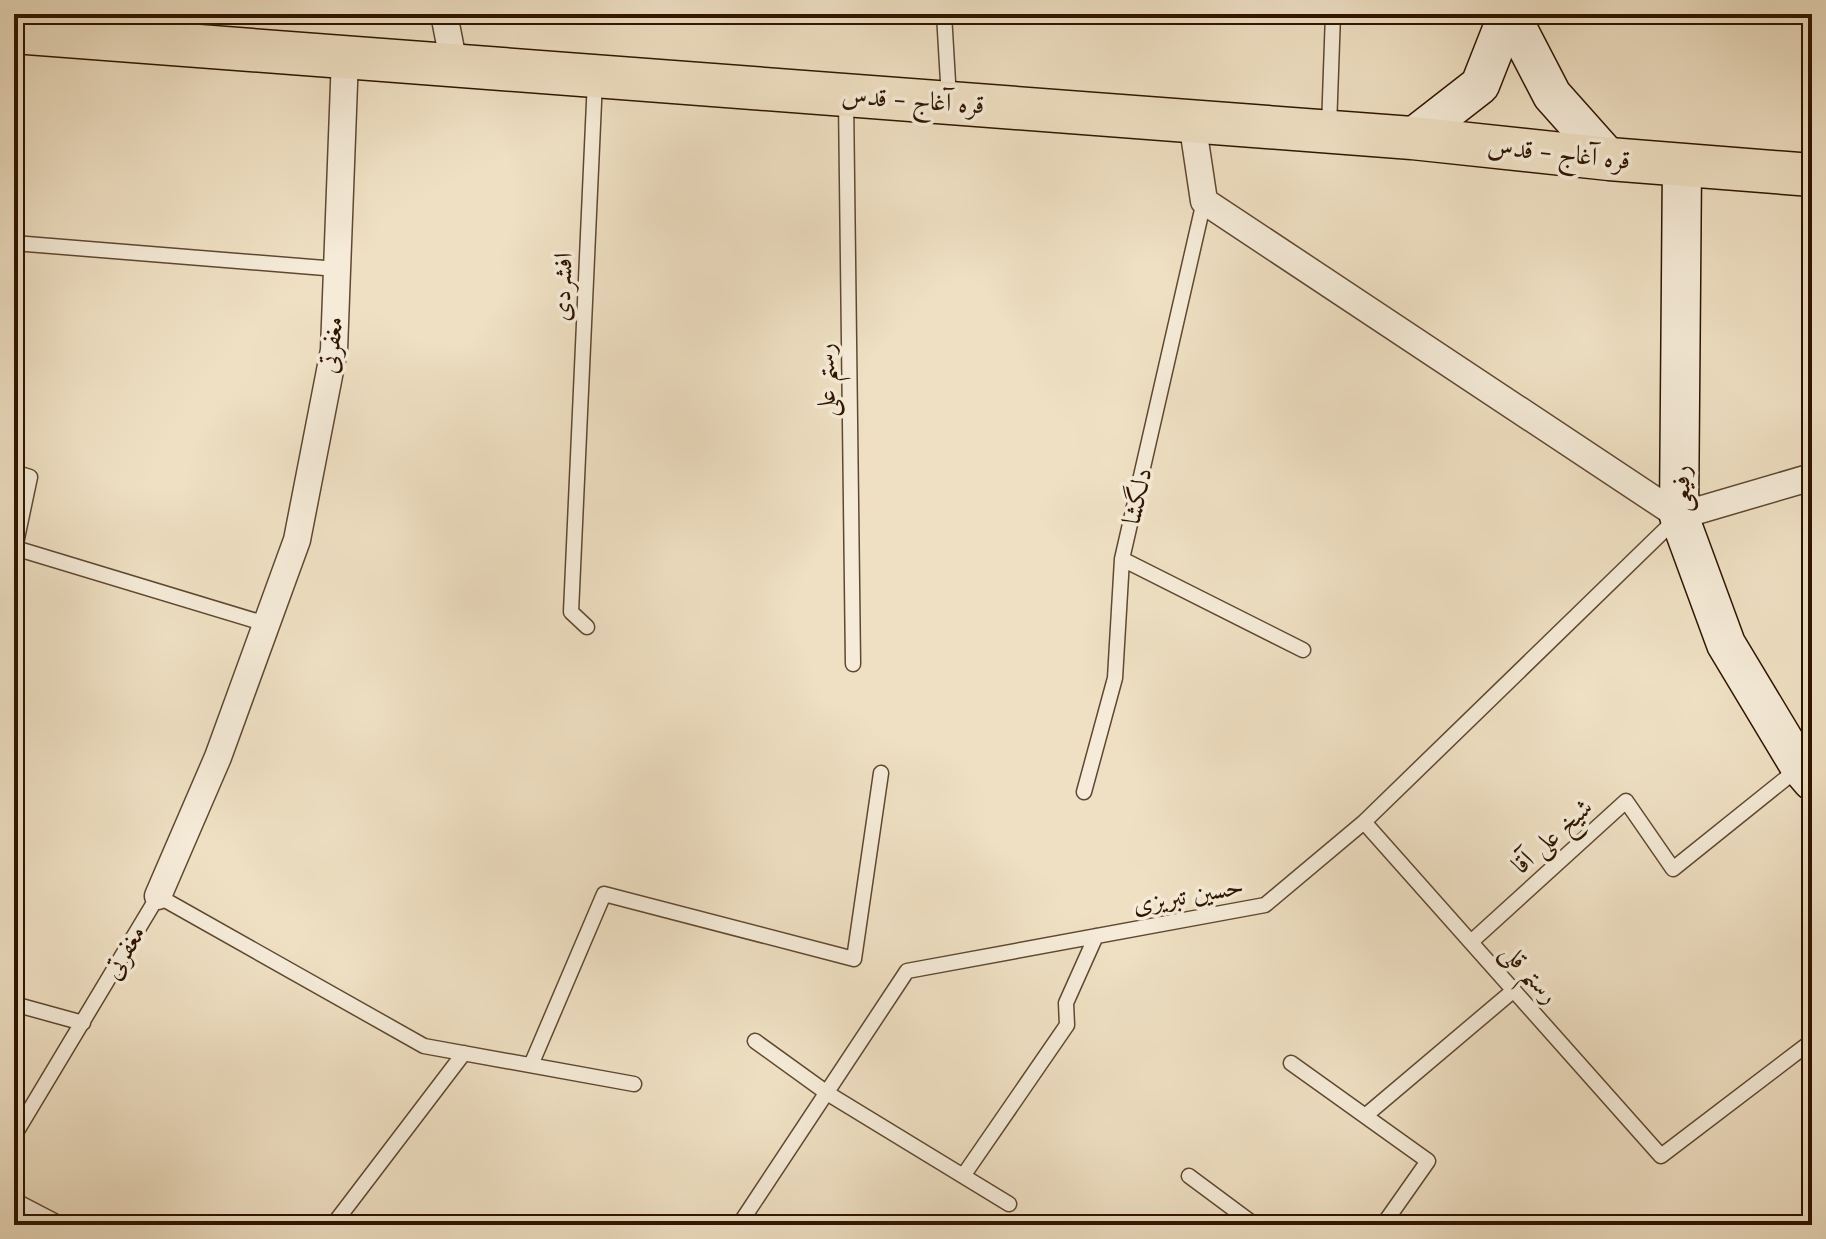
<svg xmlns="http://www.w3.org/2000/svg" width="1826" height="1239" font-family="Cardo,Amiri,serif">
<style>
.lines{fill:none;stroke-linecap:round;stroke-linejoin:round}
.lane-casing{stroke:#5f4831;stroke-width:17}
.street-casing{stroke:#5f4831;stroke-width:29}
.secondary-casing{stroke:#2f1500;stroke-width:41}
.primary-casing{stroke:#2f1500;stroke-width:45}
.lane{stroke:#f5ebd8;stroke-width:14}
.street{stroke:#f5ebd8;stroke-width:26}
.secondary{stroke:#f5ebd8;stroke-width:38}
.primary{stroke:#efe0c3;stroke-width:42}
.labels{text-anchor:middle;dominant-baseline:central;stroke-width:7;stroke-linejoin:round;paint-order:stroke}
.street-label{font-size:26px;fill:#2f1500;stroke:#f5ebd8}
</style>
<rect width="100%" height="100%" fill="#efe0c3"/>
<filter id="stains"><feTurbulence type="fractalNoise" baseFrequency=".0025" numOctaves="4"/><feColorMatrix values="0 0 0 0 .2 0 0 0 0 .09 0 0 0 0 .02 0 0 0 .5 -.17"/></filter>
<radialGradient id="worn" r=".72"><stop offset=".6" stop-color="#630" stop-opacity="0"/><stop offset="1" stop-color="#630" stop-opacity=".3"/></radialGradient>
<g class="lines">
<defs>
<path id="lane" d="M944 14 949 99
M846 99 853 664
M1329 127 1333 14
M14 243 337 269
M14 472 30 477 15 548 266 624
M1122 559 1303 650
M587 627 571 612 595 80
M1084 792 1115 678 1122 559 1204 201
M1364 822 1661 1156 1812 1041
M1471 942 1626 801 1673 869 1800 767
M14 1004 83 1023
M755 1041 827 1093 1009 1204
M1291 1063 1428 1161 1383 1225
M531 1065 604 894 854 959 881 773
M1365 1116 1514 990
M14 1136 158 896 424 1046 634 1084
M963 1176 1067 1025 1066 1003 1096 936
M1189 1176 1255 1225
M14 1200 62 1225
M333 1225 464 1053
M739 1225 907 971 1265 905 1364 822 1678 517"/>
<path id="street" d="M444 14 454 65
M1192 121 1204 201 1679 516 1812 477
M158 896 218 757 297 540 334 350 345 57"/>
<path id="secondary" d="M1510 14 1552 95 1609 159
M1412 138 1480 85 1508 14
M1682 164 1679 516 1726 644 1800 767 1812 781"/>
<path id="primary" d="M14 32 1412 138 1609 159 1812 175"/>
</defs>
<!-- lane casing -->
<use href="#lane" class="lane-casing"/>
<!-- street casing -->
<use href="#street" class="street-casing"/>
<!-- secondary casing -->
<use href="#secondary" class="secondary-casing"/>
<!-- primary casing -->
<use href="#primary" class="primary-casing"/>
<!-- lane -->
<use href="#lane" class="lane"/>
<!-- street -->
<use href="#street" class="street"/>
<!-- secondary -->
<use href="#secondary" class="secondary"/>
<!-- primary -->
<use href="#primary" class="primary"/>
</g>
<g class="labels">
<!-- street labels -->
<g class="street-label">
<text transform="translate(913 100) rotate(4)">قره آغاج - قدس</text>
<text transform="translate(1559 153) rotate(6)">قره آغاج - قدس</text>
<text transform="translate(562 287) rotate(-88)">افشردی</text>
<text transform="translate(331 345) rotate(-84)">مغفرتی</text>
<text transform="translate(826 380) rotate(-91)">رستم علی</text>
<text transform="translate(1681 489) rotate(-92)">رفیعی</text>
<text transform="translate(1137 496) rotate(-77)">دلگشا</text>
<text transform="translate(1552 836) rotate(-42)">شیخ علی آقا</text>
<text transform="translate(1188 895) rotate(-10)">حسین تبریزی</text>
<text transform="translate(124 952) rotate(-60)">مغفرتی</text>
<text transform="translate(1530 973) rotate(48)">رستم قلی</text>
</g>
</g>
<!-- margin -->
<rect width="1826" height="1239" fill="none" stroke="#efe0c3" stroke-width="48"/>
<rect x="16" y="16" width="1794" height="1207" fill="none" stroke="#2f1500" stroke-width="4"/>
<rect x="24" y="24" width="1778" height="1191" fill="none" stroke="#2f1500" stroke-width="2"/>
<rect width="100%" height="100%" filter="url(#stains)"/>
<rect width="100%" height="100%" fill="url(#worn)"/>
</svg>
